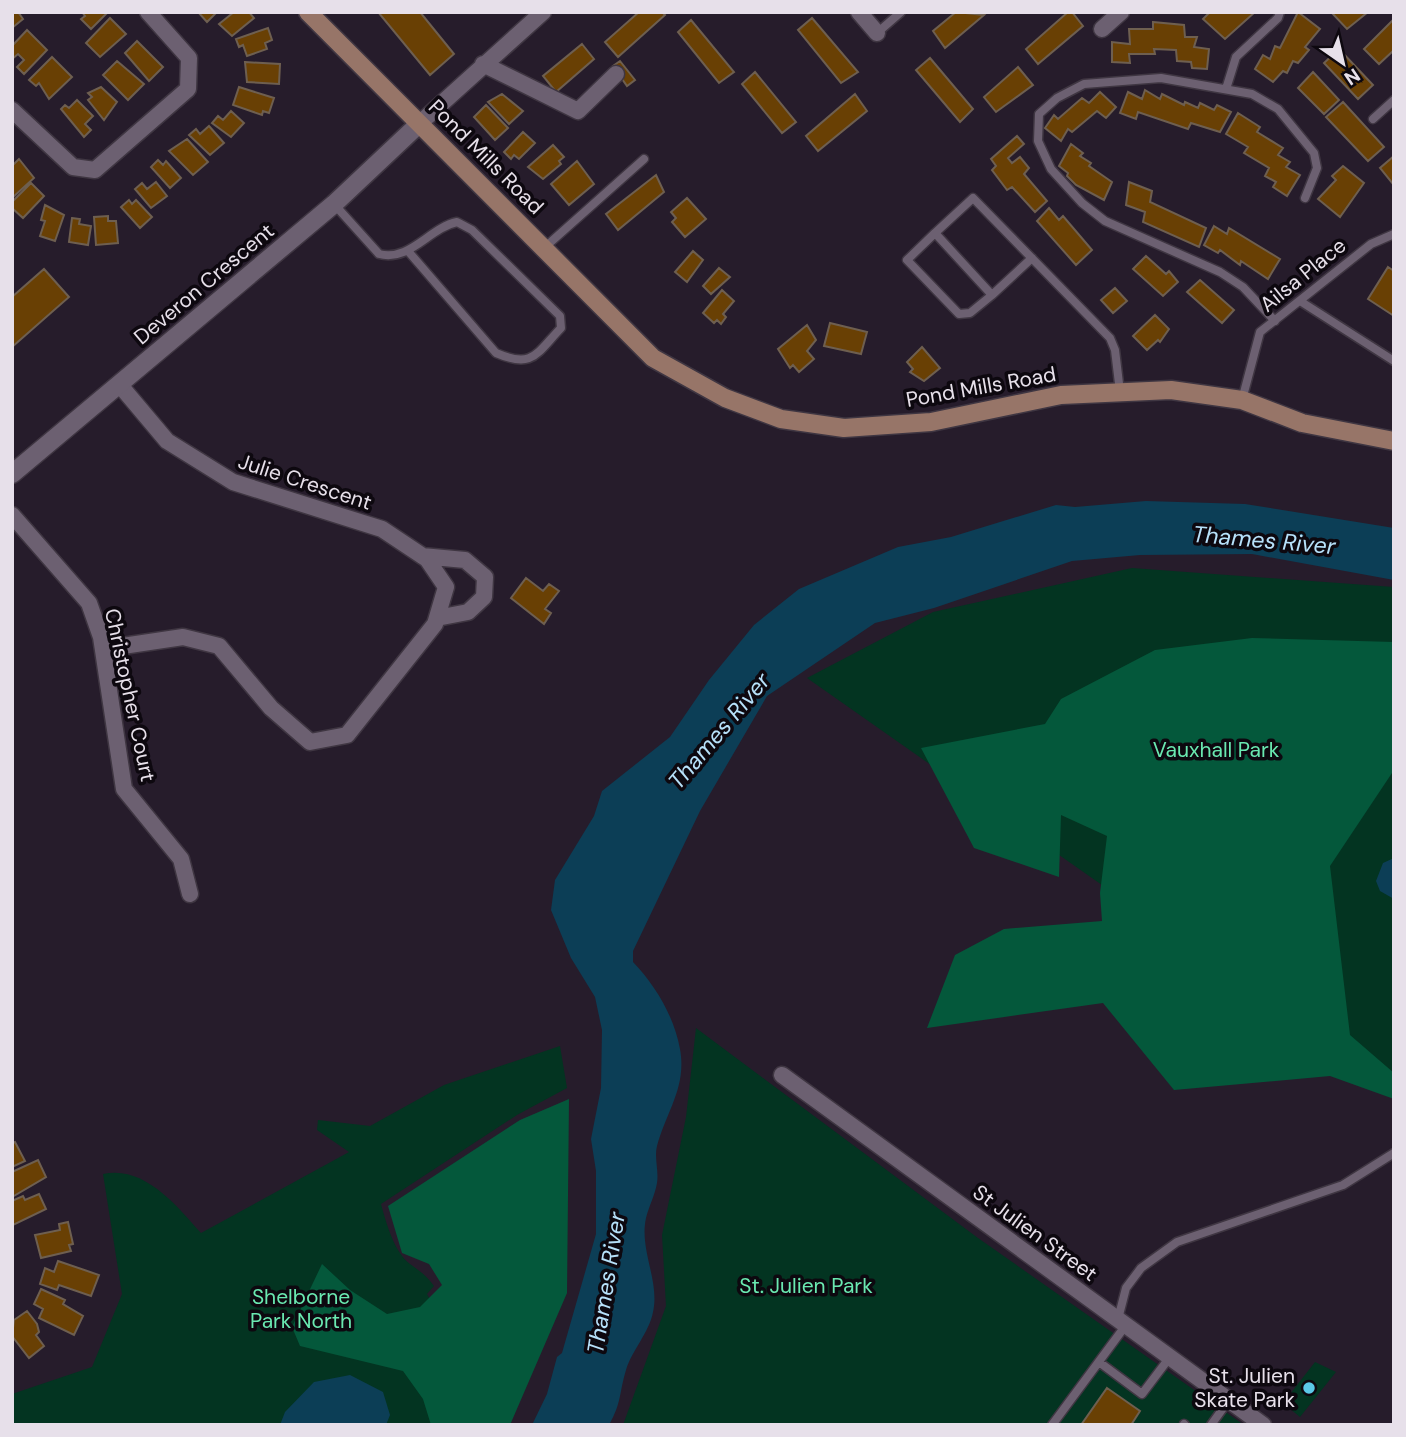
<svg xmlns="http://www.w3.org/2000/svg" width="1406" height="1437" font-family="'DM Sans',sans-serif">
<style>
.green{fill:#033421}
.forest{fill:#04583b}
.water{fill:#0c3e56}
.building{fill:#694004;stroke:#6e5f50;stroke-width:2}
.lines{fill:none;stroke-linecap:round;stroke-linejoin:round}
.service-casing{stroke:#3f3642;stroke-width:11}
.minor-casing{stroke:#3f3642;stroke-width:19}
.tertiary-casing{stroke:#3f3642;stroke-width:21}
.secondary-casing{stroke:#3f3642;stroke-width:21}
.service{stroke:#6c6071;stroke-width:8}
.minor{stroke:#6c6071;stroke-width:16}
.tertiary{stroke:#6c6071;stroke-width:18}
.secondary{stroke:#977568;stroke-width:18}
.poi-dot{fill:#5bc8e7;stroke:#0d080f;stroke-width:2.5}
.labels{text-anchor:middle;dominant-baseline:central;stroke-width:7;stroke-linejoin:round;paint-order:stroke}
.street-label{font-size:21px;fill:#e7e0ea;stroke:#0d080f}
.park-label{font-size:21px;fill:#6ae9b1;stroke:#0d080f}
.poi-label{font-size:21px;fill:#e7e0ea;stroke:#0d080f;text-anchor:end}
.water-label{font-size:23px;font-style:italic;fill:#b7e1fa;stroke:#0d080f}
</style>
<rect width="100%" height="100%" fill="#261c2b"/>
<!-- green -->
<path class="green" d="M1132 568 1394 587V1090L807 678 933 612Z
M696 1028 978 1238 1244 1425H623L666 1306 662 1235 686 1117Z
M560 1046 567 1088 517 1115 381 1204C386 1222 394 1252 410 1264 421 1272 426 1275 434 1286L427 1294 506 1425H12V1394L92 1367 122 1294 103 1174C144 1165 176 1205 201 1233L349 1152 317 1130 318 1120 370 1126 444 1085Z
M1315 1362 1336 1372 1300 1417 1283 1403Z"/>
<!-- forest -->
<path class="forest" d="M1252 638 1394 642V770L1330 866 1350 1035 1394 1073V1099L1330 1076 1174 1090 1103 1003 927 1028 955 955 1004 929 1102 921 1100 893 1107 836 1061 815 1059 877 974 848 921 748 1045 724 1061 699 1155 650Z
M569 1099 567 1293 510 1425H431L423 1399 403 1371 300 1346 292 1327 322 1264 350 1290 387 1314 420 1307 442 1285 429 1264 402 1253 388 1206 520 1120Z"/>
<!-- water -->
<path class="water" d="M1146 501 1245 504 1394 528V580L1252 554 1140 555 1072 561 934 608 875 623 767 696 700 811 633 951V962C655 985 674 1016 680 1049 687 1087 666 1112 657 1146 654 1157 659 1171 657 1183 655 1195 649 1206 646 1218 639 1250 660 1281 653 1312 649 1333 632 1350 626 1370 619 1393 622 1402 609 1425H532L547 1394 557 1357 562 1353 596 1234V1171L591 1139 601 1088 602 1030 595 997 571 958 551 910 555 880 594 816 602 791 670 737 709 680 754 625 799 589 898 547 951 537 1056 505 1075 507Z
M1394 858V899L1380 891 1376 881 1383 863Z
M350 1375 383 1392 390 1415 386 1425H280L285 1412 314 1382Z"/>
<!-- building -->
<path class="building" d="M12 12H18L23 19 12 28Z
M82 12H104L106 14 91 29 81 19 85 16Z
M198 12H217L207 22Z
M234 12H249L254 18 232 36 219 24Z
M378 12H420L454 54 430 75Z
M639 12H662L665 15 618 57 605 42Z
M956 12 984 15 945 48 933 31Z
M1068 12H1072L1083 26 1038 64 1026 49Z
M1210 12H1255L1225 39 1203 19Z
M1298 12 1320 29 1305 47 1309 50 1298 63 1293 61 1287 73 1283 71 1273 82 1255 69 1263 55 1270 59 1275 46 1280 48Z
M1331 12H1368L1347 29Z
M110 18 126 34 100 57 86 43Z
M812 18 858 72 841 83 798 30Z
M1394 19V50L1379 64 1364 49Z
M691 20 734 72 719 83 678 32Z
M1153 22 1184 25 1185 37H1197L1194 47 1209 49 1207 69 1192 68 1191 62 1177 61 1176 50 1154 49 1155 54H1129L1130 63 1112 62V42L1130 44 1129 29H1153Z
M268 28 272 40 265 43 267 49 247 56 243 45 239 47 236 39Z
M27 30 47 50 24 74 17 67 24 60 18 54 12 59V46Z
M137 41 163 67 149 81 125 53Z
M582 44 594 59 556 92 543 76Z
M1339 49 1373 85 1358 99 1324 63Z
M52 57 72 77 49 99 39 83 36 86 29 80Z
M930 58 973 109 960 122 916 70Z
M117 61 144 84 128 100 103 75Z
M620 61 635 80 627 86 613 66Z
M245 62 280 64 279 84 247 82Z
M1018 67 1033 85 996 112 984 97Z
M755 72 796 122 782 133 742 84Z
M1313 72 1339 100 1324 114 1298 88Z
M101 87 117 102 104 120 88 100 92 97 88 93Z
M239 87 274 98 269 113 263 111 262 115 233 105Z
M1145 90 1160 99 1162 94 1184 105 1185 102 1198 108 1200 103 1214 110 1217 105 1231 112 1220 132 1191 123 1188 129 1138 112 1136 119 1120 113 1128 92 1142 99Z
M1100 92 1116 107 1106 118 1097 111 1072 132 1068 129 1061 141 1045 128 1054 115 1058 119 1082 98 1089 103Z
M502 94 523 111 509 124 488 102Z
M855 94 867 111 818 151 806 136Z
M77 100 93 116 85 124 91 130 84 137 61 109 65 105 69 108Z
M1343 102 1384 147 1368 161 1326 117Z
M486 105 508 128 495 140 474 117Z
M231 111 244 123 231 137 212 123 218 116 223 120Z
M1238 113 1260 127 1257 132 1283 148 1278 155 1290 162 1286 167 1300 175 1287 196 1273 187 1276 182 1265 176 1269 168 1244 153 1248 147 1226 134Z
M209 126 224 143 210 155 189 135 196 129 200 134Z
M523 132 535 143 519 159 514 155 511 159 504 152Z
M1017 136 1024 144 1008 158 1012 163 1020 157 1029 168 1024 174 1047 201 1035 212 1012 187 1007 190 992 170 996 166 991 159Z
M187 139 208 162 193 175 169 151Z
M1071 144 1083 153 1080 156 1091 163 1089 166 1112 182 1104 200 1076 185 1067 176 1068 173 1059 166Z
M553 145 564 157 559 161 561 164 543 179 528 167Z
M1394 156V184H1393L1380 168Z
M19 159 34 178 12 198V166Z
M158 160 163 165 166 161 181 178 170 188 151 167Z
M577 161 594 184 569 205 551 184Z
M1343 166 1364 183 1340 217 1318 199 1336 180 1332 176Z
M656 175 664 192 618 230 606 214Z
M156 182 167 196 151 208 135 189 142 183 147 189Z
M1129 182 1152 191 1150 202 1206 228 1199 247 1143 222 1145 212 1126 205Z
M31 183 44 196 23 218 12 208V202Z
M687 198 706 219 685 237 672 222 676 218 671 212Z
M129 200 132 204 136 200 152 217 140 228 121 207Z
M45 205 64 215 55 241 40 236 45 221 41 220Z
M1049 208 1059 220 1063 216 1092 250 1076 265 1037 221Z
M108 216V221H116L118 243 96 245 94 217Z
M72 218 80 219 79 224 91 226 88 245 69 242Z
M1214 226 1227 234 1229 228 1280 259 1268 279 1241 261 1240 265 1220 250 1218 253 1204 245Z
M693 251 703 260 687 282 675 272Z
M1146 256 1166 274 1169 271 1178 282 1163 296 1133 269Z
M1388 267 1394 271V316L1368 299Z
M719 268 730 277 711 294 703 286Z
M44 269 69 297 12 347V297Z
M1200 280 1234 310 1222 323 1187 292Z
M1115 288 1127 301 1113 313 1101 300Z
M722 290 734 301 723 314 726 317 721 324 717 320 714 323 703 313Z
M1155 315 1169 329 1160 342 1158 340 1147 350 1133 336Z
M830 323 867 332 861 354 824 346Z
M807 325 816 340 807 351 814 359 799 372 793 365 790 368 778 349Z
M922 347 940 368 924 381 910 372 913 369 907 362Z
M526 578 543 591 549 584 559 591 545 609 551 613 544 624 511 598Z
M15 1142 25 1161 12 1167V1143Z
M38 1160 46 1177 12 1197V1172Z
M39 1194 46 1209 13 1225 12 1201 23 1196 25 1200Z
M68 1222 73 1244 69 1245 71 1251 41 1258 35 1235 60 1230 59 1224Z
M58 1261 99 1275 91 1296 59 1285 57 1290 40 1284 45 1268 54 1272Z
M41 1289 65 1300 63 1304 83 1316 74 1335 39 1318 43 1309 34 1304Z
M27 1311 37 1324 39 1332 36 1335 44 1346 29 1358 12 1336 14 1320Z
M1107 1388 1140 1411 1131 1425H1081Z"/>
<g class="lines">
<defs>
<path id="service" d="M877 33 901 12
M1226 89 1236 57 1278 18 1280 12
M1373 119 1394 100
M334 204 379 254C410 262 429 228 457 222L472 230 560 316 561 328C536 354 533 369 496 353L408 251
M935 233 907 260 959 314 970 313 992 295
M544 248 644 159
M1032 258 992 295 935 233 973 198 1110 338 1115 350 1120 392
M1300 301 1394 361
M1275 321 1243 287 1220 272 1105 221 1082 203 1051 169 1038 141 1039 114 1057 98 1084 84 1161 78 1252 94 1278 109 1314 153 1317 168 1305 198
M1242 400 1260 332 1371 244 1394 234
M1118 1319 1126 1288 1141 1268 1177 1242 1343 1185 1394 1153
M1099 1362 1142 1394 1170 1357
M1184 1424 1185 1425
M1052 1425 1126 1325
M1211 1425 1229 1400"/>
<path id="minor" d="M859 12 877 33
M1102 29 1121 12
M483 64 578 111 616 74
M12 110 73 167 95 170 188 89 189 58 148 12
M420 123 543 12
M12 515 89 603 101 637 124 789 181 859 190 894
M422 556 465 560 485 577 484 597 468 612 437 618
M101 637 116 647 183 637 219 646 271 708 310 742 347 735 435 624 446 587 427 559 382 529 233 482 167 441 119 384
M782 1075 1263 1425"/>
<path id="tertiary" d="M12 474 334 204 420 123"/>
<path id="secondary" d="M308 12 653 358 725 398 781 419 844 428 931 422 1061 395 1171 390 1242 400 1302 423 1394 441"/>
</defs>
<!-- service casing -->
<use href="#service" class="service-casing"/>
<!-- minor casing -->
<use href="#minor" class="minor-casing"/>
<!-- tertiary casing -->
<use href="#tertiary" class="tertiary-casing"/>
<!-- secondary casing -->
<use href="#secondary" class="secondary-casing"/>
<!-- service -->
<use href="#service" class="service"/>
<!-- minor -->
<use href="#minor" class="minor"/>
<!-- tertiary -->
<use href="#tertiary" class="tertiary"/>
<!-- secondary -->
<use href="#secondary" class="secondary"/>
</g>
<!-- markers -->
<circle class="poi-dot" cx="1309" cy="1388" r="7"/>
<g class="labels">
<!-- street labels -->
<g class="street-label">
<text transform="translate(486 157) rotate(45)">Pond Mills Road</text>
<text transform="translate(1303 275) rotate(-39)">Ailsa Place</text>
<text transform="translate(204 284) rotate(-40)">Deveron Crescent</text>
<text transform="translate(981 387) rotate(-10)">Pond Mills Road</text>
<text transform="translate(305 482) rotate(18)">Julie Crescent</text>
<text transform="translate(130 695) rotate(78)">Christopher Court</text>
<text transform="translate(1035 1233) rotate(36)">St Julien Street</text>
</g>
<!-- park labels -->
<g class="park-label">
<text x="1216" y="750">Vauxhall Park</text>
<text x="806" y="1286">St. Julien Park</text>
<text x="301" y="1297">Shelborne<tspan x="301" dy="24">Park North</tspan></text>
</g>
<!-- poi labels -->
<g class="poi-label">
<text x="1295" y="1376">St. Julien<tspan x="1295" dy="24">Skate Park</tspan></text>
</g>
<!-- water labels -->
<g class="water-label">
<text transform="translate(1264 540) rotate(5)">Thames River</text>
<text transform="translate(719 731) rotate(-50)">Thames River</text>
<text transform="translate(606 1283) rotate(-81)">Thames River</text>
</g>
</g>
<!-- border -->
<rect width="1406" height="1437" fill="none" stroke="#e7e0ea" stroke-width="28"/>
<!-- north arrow -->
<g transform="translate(1343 63) rotate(146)" stroke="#0d080f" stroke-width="5" paint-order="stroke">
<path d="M0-5L12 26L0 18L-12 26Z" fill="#e7e0ea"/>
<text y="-10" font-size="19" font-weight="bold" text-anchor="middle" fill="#e7e0ea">N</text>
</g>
</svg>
